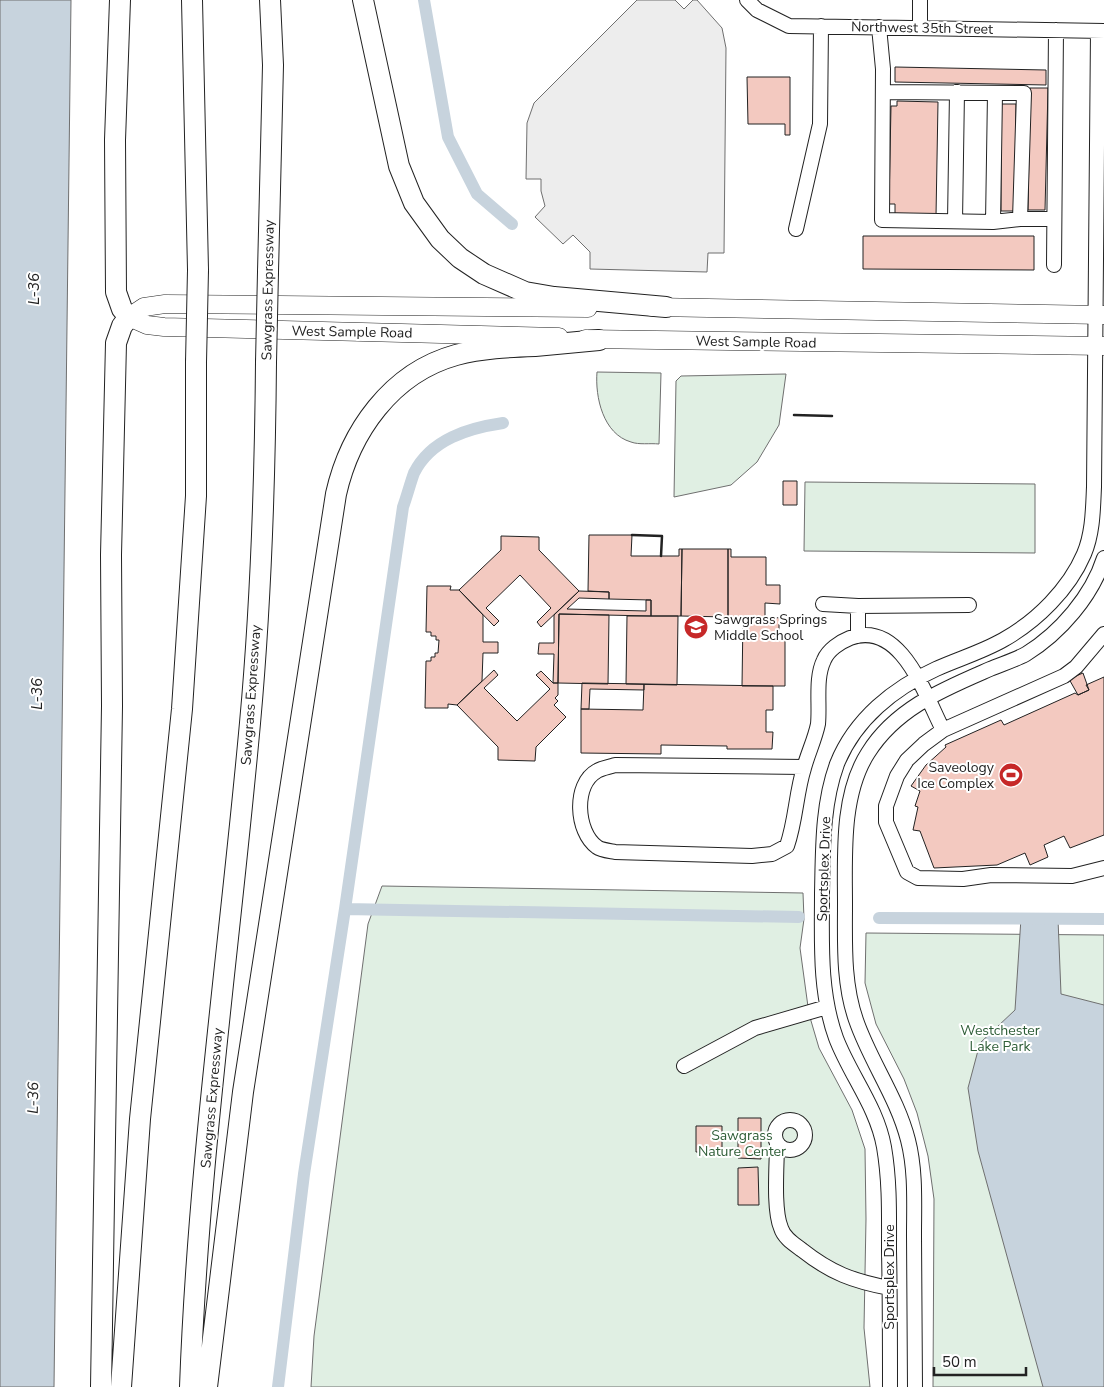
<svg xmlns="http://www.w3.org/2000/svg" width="1104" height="1387" font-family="'Nunito Sans',sans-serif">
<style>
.green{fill:#e0efe3;stroke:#6f6f6f}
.parking{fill:#ededed;stroke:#6f6f6f}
.water{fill:#c7d3dd;stroke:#6f6f6f}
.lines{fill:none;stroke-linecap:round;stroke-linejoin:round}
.canal{stroke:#c7d3dd;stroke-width:12}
.building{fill:#f3c9c0;stroke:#222}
.minor-casing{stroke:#222;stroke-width:16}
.major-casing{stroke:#222;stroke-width:19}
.highway-casing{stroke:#222;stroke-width:22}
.minor{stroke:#fff;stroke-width:14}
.major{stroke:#fff;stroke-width:18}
.highway{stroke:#fff;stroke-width:20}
.highway-bridge-casing{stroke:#222;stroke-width:22;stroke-linecap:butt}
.highway-bridge{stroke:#fff;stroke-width:20}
.wall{stroke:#222;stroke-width:2.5}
.labels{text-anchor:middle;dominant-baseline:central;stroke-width:4;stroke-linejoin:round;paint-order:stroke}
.street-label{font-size:14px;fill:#222;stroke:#fff}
.poi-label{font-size:14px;fill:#222;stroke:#fff;text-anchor:start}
.park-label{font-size:14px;fill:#2f5e38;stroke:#fff}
.water-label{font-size:15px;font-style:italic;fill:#222;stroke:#fff}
</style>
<rect width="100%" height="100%" fill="#fff"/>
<!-- green -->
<path class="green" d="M597 372 661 373 659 444C650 443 639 445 631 442 603 434 595 397 597 372Z
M786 374 779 425 757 462 731 485 674 497 676 381 681 376Z
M805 482 1035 484V553L804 551Z
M382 886 803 893 804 919 800 948 809 1014 819 1048 852 1110 865 1149 866 1219 864 1328 870 1387H311L314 1336 368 924Z
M866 933 1104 935V1387H933L934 1199 928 1156 917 1113 904 1079 876 1024 865 983Z"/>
<!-- parking -->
<path class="parking" d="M637 0H675L684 9 693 0H697L722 28 726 48 724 253H708L707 272 590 269V252L573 235 563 244 535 217 545 206 541 191V179H526L527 123 534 103Z"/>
<!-- water -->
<path class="water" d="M0 0H71L54 1387H0Z
M1021 918 1058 919 1061 994 1104 1005V1387H1043L978 1151 968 1088 980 1043 1015 1010Z"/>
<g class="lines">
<!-- canal -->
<path class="canal" d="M424 0 448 137 477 194 512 224
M345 909 799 917
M879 918 1104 919
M278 1387 304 1174 345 909 403 507C407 496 410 484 414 473 431 439 469 428 503 423"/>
</g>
<!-- building -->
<path class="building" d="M895 67 1046 70V85L895 82Z
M747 77H790V135H785V124H748Z
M1030 88H1048L1045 210H1028Z
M897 101 938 102 936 216H895V204H889L891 106H897Z
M1001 104H1016L1015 211H1001Z
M863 236H1034V270L863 269Z
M783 481H797V505H783Z
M589 535H632L631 556H679V549H682L681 616H651V600L609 599V592L588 591Z
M501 536 539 537V550L579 591 541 627 537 622 551 608 520 575 486 608 499 621 494 626 459 590 501 550Z
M682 549H728V617L681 616Z
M728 549H731V557H766V585H780V604L765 603V618L728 617Z
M427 586H451L450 590H459L483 615V642H498V653H483L482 681 457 705 448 704V708H425L426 661H431V657H435V653H438L439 640H436V636H431V632H426Z
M579 591 609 592V599L579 598 567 609 646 611V600H651V616L559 614 558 683H553L554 654H538L539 643H554V615Z
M559 614 609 615 608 684 558 683Z
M627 616H678L677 685 626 684Z
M743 617 786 618V624H779V639H785V686H742Z
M494 670 498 675 484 688 517 721 550 689 536 675 541 671 553 683H558V695L555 698 558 701 554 705 566 717 536 747 535 761 498 760V747L457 705Z
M1083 673 1089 690 1078 695 1069 679Z
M1104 677V835L1070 848 1064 836 1044 845 1048 857 1030 865 1025 853 997 865 934 868 920 831 913 830 918 807 915 806 920 791 911 786 926 765 946 747 945 745 1001 720 1004 725 1075 693 1078 695 1089 690 1086 685Z
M582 683 644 684V690L590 689 589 709H581Z
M644 684 773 686V710H766V732H773L772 749H727V746L661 745V754L581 753V709L643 710Z
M738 1118H761V1159L738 1158Z
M696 1126H722V1152H696Z
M758 1167 759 1205H738V1168Z"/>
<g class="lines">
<defs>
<path id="minor" d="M747 0 757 10 789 26 1104 31
M920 0V28
M879 27 883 69 882 220 993 222 1020 219H1054
M883 92 1024 93 1020 219
M955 221 957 92
M993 222 995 93
M796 229 820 124 821 26
M1054 265 1056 30
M823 604 858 606
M1104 634 1076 667 1064 676 943 730 924 744 907 760 897 776 886 806V822L907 872 918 878 963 879 991 875 1072 876 1104 868
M858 636V606L969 605
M804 767 615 765C610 767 602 768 597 771 573 784 576 832 597 847 601 850 610 851 615 852L752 856 772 854 787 846C796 820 796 793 804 768 808 753 815 739 818 724 820 704 815 678 824 660 828 650 840 642 850 638 901 619 925 695 943 730
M684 1066 755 1028 827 1007
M775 1135a15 15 0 1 1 30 0a15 15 0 1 1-30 0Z
M777 1143C777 1165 773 1209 781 1228 784 1238 794 1244 802 1250 831 1273 853 1281 889 1288
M890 1387C890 1342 890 1296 889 1251 889 1216 890 1182 884 1147 877 1107 850 1075 836 1038 819 991 822 941 822 893 823 850 822 805 837 764 855 719 894 688 936 669 958 659 982 652 1003 640 1037 621 1069 589 1084 554 1093 533 1093 508 1094 487L1098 31
M915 1387C915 1337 914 1287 914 1236 914 1204 916 1171 908 1140 897 1097 870 1061 856 1020 843 983 845 943 845 904 845 856 841 795 868 753 896 708 944 689 990 669 1002 664 1015 660 1026 654 1060 633 1092 596 1104 558"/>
<path id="major" d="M652 307 1104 315
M559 337 164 327 147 325 129 317 144 307 165 304 588 308
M585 339 1104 346"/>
<path id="highway" d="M192 0 198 270
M363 0 399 166 414 203 440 239 460 258 484 274 525 292 554 297 666 307
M268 272 273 65 270 0
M101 1387 112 706 111 555 116 343 122 326 129 317 122 309 116 292 115 140 120 0
M121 1387 140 1119 182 709 196 496V362
M190 1387C198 1165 230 944 250 723 261 603 265 482 266 362
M207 1387 243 1092 336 494C350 432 391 373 456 355 482 348 508 347 535 346 556 344 578 342 599 340"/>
</defs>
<!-- minor casing -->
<use href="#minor" class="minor-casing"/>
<!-- major casing -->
<use href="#major" class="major-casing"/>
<!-- highway casing -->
<use href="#highway" class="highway-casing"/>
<!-- minor -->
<use href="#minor" class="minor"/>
<!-- major -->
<use href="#major" class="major"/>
<!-- highway -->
<use href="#highway" class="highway"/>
<defs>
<path id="highway-bridge" d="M196 362 198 270
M266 362 268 272"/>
</defs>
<!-- highway-bridge casing -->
<use href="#highway-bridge" class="highway-bridge-casing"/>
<!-- highway-bridge -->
<use href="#highway-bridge" class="highway-bridge"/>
<!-- wall -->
<path class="wall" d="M794 415 832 416
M632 535 662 536 661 556"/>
</g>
<!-- icons -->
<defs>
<symbol id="school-disc" viewBox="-11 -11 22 22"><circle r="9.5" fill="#c62828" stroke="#fff"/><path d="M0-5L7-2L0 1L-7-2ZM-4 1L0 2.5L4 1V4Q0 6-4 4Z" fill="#fff"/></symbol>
<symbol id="stadium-disc" viewBox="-11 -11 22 22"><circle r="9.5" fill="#c62828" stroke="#fff"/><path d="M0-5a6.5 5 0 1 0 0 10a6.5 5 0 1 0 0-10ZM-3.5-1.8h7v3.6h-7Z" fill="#fff"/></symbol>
</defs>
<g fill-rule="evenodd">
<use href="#school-disc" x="682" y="613" width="28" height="28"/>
<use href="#stadium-disc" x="997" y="761" width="28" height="28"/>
</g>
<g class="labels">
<!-- street labels -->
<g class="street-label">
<text transform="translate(922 28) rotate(1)">Northwest 35th Street</text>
<text transform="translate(268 290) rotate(-89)">Sawgrass Expressway</text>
<text transform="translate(352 332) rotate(1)">West Sample Road</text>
<text transform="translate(756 342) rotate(1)">West Sample Road</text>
<text transform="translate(251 695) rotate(-86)">Sawgrass Expressway</text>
<text transform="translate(824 869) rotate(-88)">Sportsplex Drive</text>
<text transform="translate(212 1098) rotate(-85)">Sawgrass Expressway</text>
<text transform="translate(889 1277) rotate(-90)">Sportsplex Drive</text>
</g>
<!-- poi labels -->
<g class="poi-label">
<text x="714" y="619">Sawgrass Springs<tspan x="714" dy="16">Middle School</tspan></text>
<text x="994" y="767" text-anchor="end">Saveology<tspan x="994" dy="16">Ice Complex</tspan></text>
</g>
<!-- park labels -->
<g class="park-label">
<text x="1000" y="1030">Westchester<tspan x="1000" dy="16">Lake Park</tspan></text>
<text x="742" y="1135">Sawgrass<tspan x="742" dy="16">Nature Center</tspan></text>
</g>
<!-- water labels -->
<g class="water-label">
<text transform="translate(34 289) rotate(-90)">L-36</text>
<text transform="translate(37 694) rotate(-90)">L-36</text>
<text transform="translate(33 1098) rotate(-89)">L-36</text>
</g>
</g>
<!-- scale -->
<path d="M934 1367v8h92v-8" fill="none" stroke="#222222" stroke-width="2.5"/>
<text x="942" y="1367" font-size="15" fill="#222222" stroke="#ffffff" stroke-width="4" paint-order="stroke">50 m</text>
</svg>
